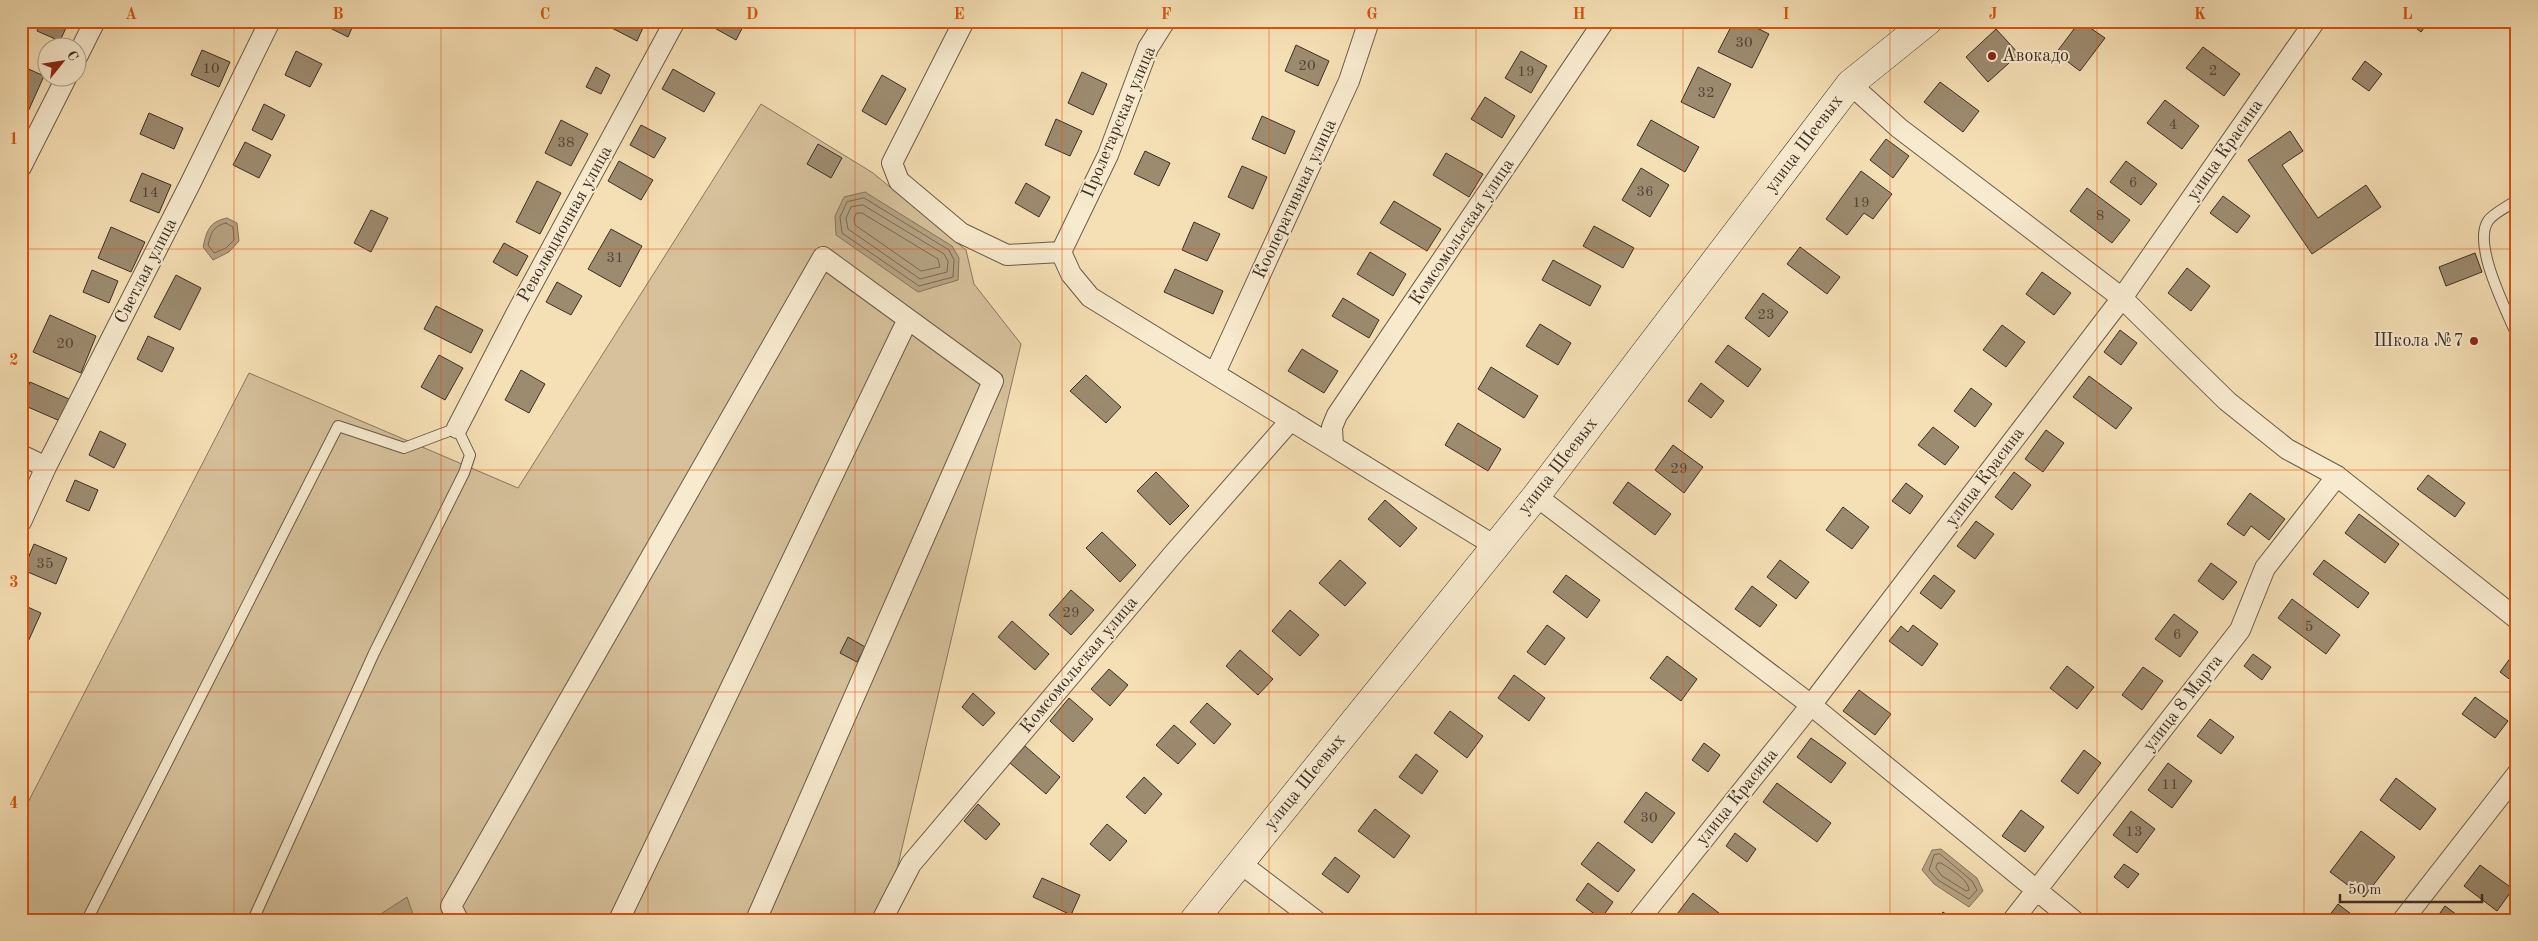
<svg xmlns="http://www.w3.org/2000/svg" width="2538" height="941" font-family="'Old Standard TT',serif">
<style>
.green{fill:#d6c19c;stroke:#8a7860}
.water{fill:#b6a383;stroke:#86755d}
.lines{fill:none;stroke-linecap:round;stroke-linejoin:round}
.shore{stroke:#7a6954;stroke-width:1}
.building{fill:#9d8b6f;stroke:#3d2f25}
.service-casing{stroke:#6b5b49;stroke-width:12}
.minor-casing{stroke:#6b5b49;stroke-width:22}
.secondary-casing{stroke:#3d2f25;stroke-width:29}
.service{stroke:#f8eace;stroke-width:10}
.minor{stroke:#f8eace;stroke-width:20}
.secondary{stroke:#f8eace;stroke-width:28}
.grid{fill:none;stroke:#d7550e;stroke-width:1;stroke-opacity:0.55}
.poi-dot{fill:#8f2418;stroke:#f8eace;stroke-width:2}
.labels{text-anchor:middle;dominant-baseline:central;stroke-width:4;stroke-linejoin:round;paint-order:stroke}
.number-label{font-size:15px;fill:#554638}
.poi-label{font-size:18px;fill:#3d2f25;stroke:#f8eace;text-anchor:start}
.street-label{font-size:18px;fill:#3d2f25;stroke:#f8eace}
.neatline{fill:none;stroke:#d7550e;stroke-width:2}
.grid-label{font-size:16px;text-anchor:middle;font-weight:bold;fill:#d7550e}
</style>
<rect width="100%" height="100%" fill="#f5dfb4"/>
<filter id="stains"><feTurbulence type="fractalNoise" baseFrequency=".004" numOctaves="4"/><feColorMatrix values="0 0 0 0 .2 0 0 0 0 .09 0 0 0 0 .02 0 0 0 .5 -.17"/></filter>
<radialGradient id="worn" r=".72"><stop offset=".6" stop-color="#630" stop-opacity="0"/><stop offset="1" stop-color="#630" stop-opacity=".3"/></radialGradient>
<!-- green -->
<path class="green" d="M761 104 873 173 966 250 974 284 1021 344 885 920H21V816L249 373 518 488Z"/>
<!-- water -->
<path class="water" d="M865 192 952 246 959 258 958 280 918 292 836 235 835 216 844 197Z
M227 218 237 223 239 241 229 252 213 260 203 247C207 230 209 222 227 218Z
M1941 849 1977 878 1983 891 1969 907 1934 884 1922 870 1932 850Z
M407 897 415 920H374L376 917Z"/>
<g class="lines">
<!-- shore -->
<path class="shore" d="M864 198 949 250 954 260 953 277 919 286 842 233 840 217 847 202Z
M863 205 944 254 948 261 947 272 920 279 848 229 846 218 851 207Z
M857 213H862L938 259 940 267 921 271 855 225 854 219Z
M226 223 233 227 234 240 226 248 214 253 208 245C211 233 213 226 226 223Z
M1940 854 1972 881 1977 890 1969 899 1938 880 1929 870 1934 855Z
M1938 863H1941C1950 869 1968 879 1969 890L1966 891 1942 876 1936 868Z"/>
</g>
<!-- building -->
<path class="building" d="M41 21H69L60 41 37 31Z
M316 21H355L348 37Z
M608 21H646L637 41 606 25Z
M702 21H746L736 40Z
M1568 21H1584L1580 28Z
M1734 21H1743L1769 34 1752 68 1718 52Z
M2080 21 2105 38 2080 71 2056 53Z
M2407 21H2429L2421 32Z
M1996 29 2019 54 1988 82 1966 57Z
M1296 45 1329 61 1318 86 1285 71Z
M2203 47 2240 74 2224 96 2186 68Z
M202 50 230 62 219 87 191 75Z
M296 51 322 64 310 87 285 75Z
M1521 51 1547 66 1531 93 1505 78Z
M2365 61 2382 74 2369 91 2352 79Z
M22 66 44 76 26 116 21 114Z
M596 67 610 75 601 94 586 87Z
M1698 67 1731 84 1714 118 1681 102Z
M673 69 715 93 704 112 662 89Z
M1082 72 1107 84 1093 115 1068 103Z
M882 75 906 89 886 125 862 111Z
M1940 82 1979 111 1963 132 1924 102Z
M1485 97 1515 116 1502 138 1471 119Z
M2165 100 2199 126 2182 149 2147 123Z
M264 104 285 115 272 140 252 130Z
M149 113 183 128 174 149 140 134Z
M1262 116 1295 131 1285 154 1252 139Z
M1056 119 1082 131 1070 156 1045 145Z
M561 120 588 134 571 166 545 153Z
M1651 120 1699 147 1685 172 1637 145Z
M641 125 666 138 654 158 630 145Z
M2290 131 2303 151 2282 165 2318 218 2366 185 2381 207 2312 254 2248 160Z
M1886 139 1909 156 1893 178 1870 160Z
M245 142 271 155 259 178 233 165Z
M818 144 842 158 831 178 807 164Z
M1145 151 1170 163 1159 186 1134 174Z
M1446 153 1483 174 1469 197 1433 175Z
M619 161 653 180 641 200 608 181Z
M2126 161 2157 184 2141 205 2110 182Z
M1242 166 1267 177 1253 209 1228 197Z
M1641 168 1669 185 1650 217 1622 200Z
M1861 171 1892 194 1873 219 1864 213 1847 235 1826 219Z
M142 173 171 185 159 213 130 201Z
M537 181 561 193 540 234 516 222Z
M1026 183 1050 197 1039 217 1015 203Z
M2087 188 2130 220 2112 243 2070 211Z
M2223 196 2250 216 2237 233 2210 213Z
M1394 201 1441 229 1427 251 1380 223Z
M371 210 388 218 371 252 354 243Z
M1194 222 1220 234 1207 261 1182 250Z
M1594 226 1634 248 1623 268 1583 246Z
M111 227 145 242 131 272 98 258Z
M611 229 642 246 620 287 588 269Z
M504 243 528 256 517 276 493 262Z
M1800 247 1840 277 1827 294 1787 264Z
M1370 252 1406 274 1393 296 1357 274Z
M2475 253 2482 272 2446 286 2439 267Z
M1553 260 1601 286 1590 306 1542 280Z
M2187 268 2210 286 2191 311 2168 293Z
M1175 269 1223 291 1213 314 1164 292Z
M92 270 118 281 109 303 83 292Z
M2042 272 2071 293 2054 315 2026 294Z
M176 275 201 288 180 330 154 317Z
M557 282 582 296 571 315 546 302Z
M1763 293 1788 312 1769 337 1745 318Z
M1343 298 1379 320 1369 338 1332 316Z
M436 306 483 330 471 353 424 329Z
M50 315 96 336 81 373 33 352Z
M1540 324 1571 343 1558 365 1526 346Z
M2002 325 2025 342 2006 367 1983 350Z
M2120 330 2137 343 2121 365 2104 352Z
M148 336 174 348 162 372 137 359Z
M1728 345 1761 369 1748 387 1715 362Z
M1302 349 1338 371 1324 393 1288 371Z
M439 355 463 368 445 400 421 387Z
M1491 367 1538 396 1524 418 1478 389Z
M521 370 545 384 529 413 505 400Z
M1086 375 1121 407 1106 423 1070 391Z
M2089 376 2132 408 2116 429 2073 397Z
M30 382 69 399 60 421 21 404Z
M1701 383 1724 401 1711 418 1688 401Z
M1971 388 1992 404 1975 427 1954 411Z
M1458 423 1501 449 1488 471 1445 445Z
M1933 427 1959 447 1945 465 1918 445Z
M2046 430 2064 443 2043 472 2025 459Z
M100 431 126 444 114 468 89 455Z
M1673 445 1703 467 1684 493 1655 470Z
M1156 472 1189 506 1170 525 1137 491Z
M2014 472 2031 485 2012 510 1995 497Z
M2428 475 2465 503 2455 517 2417 489Z
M21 479 27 482 21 495Z
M75 480 98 490 89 511 66 501Z
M1628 482 1671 514 1655 535 1613 503Z
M1906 483 1923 496 1910 514 1892 501Z
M2250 493 2285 519 2269 540 2251 526 2244 536 2227 524Z
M1385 500 1417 528 1400 547 1368 519Z
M1843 507 1869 527 1852 549 1826 530Z
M2359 514 2399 544 2385 563 2345 533Z
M1976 521 1994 534 1975 559 1957 546Z
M1102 532 1136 565 1120 582 1086 548Z
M34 544 67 558 56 584 23 570Z
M1340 560 1366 583 1345 606 1319 583Z
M1780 560 1809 582 1796 599 1767 577Z
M2324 560 2369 593 2358 608 2313 574Z
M2211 563 2237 582 2223 600 2198 581Z
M1566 575 1600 600 1587 618 1553 592Z
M1934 575 1955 591 1941 609 1920 593Z
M1752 586 1777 605 1760 627 1735 609Z
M1071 590 1094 610 1071 635 1049 615Z
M2292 599 2340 635 2326 654 2278 618Z
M21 604 41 613 27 644 21 642Z
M1290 610 1319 635 1300 656 1272 631Z
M2174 614 2198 632 2180 657 2155 639Z
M1012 621 1049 654 1035 670 998 637Z
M1547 625 1565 638 1545 665 1527 652Z
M1913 625 1938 644 1922 666 1889 641 1901 626 1908 632Z
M848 637 865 647 857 662 840 653Z
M1240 650 1273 679 1258 695 1226 666Z
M2514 653 2517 655V685L2500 672Z
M2253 654 2271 667 2262 680 2244 666Z
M1667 656 1697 679 1681 701 1650 678Z
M2067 666 2094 687 2077 709 2050 688Z
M2143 667 2163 681 2142 710 2122 695Z
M1109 669 1128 685 1110 706 1091 689Z
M1514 675 1545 698 1529 721 1498 698Z
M1859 690 1891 714 1875 735 1843 711Z
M973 693 995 713 983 726 962 707Z
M2475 697 2508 721 2495 738 2462 714Z
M1069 698 1093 719 1073 742 1050 721Z
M1207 703 1231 724 1214 744 1190 722Z
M1450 711 1483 736 1467 758 1434 733Z
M2210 719 2234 737 2221 754 2197 736Z
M1174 725 1196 744 1178 764 1156 745Z
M1811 738 1846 763 1831 783 1797 757Z
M1704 743 1720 755 1708 772 1692 760Z
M1025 746 1060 777 1046 794 1010 763Z
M2084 750 2101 763 2078 794 2061 781Z
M1416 754 1438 771 1422 794 1399 777Z
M2168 763 2192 781 2172 808 2148 790Z
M1144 777 1162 794 1145 814 1126 797Z
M2396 778 2436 809 2420 830 2380 800Z
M1777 783 1831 823 1817 842 1763 802Z
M1646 792 1675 813 1652 843 1624 822Z
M978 804 1000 824 986 840 964 821Z
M1375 809 1410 836 1394 858 1358 831Z
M2021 810 2044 827 2025 852 2002 836Z
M2131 811 2155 829 2137 853 2113 835Z
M1107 824 1127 841 1110 861 1090 844Z
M2361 831 2395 857 2364 897 2330 872Z
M1735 833 1756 849 1747 862 1726 846Z
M1598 842 1635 870 1618 892 1581 864Z
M1335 857 1360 876 1348 893 1322 874Z
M2124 864 2139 874 2128 888 2114 877Z
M2480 865 2513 889 2497 911 2464 886Z
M1042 878 1080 895 1071 915 1033 897Z
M1588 883 1613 902 1601 919 1576 900Z
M1693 893 1728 920 1674 918Z
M2338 904 2359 920H2326Z
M2445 906 2464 920H2435Z
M1943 912 1954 920H1937Z"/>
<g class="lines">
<defs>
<path id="service" d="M2517 200C2509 206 2493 213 2488 221 2472 245 2507 311 2517 336
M87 920 338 426 404 448 457 428 470 455 464 473 374 653 253 920"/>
<path id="minor" d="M964 21 892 163 899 181 961 233 1007 255 1061 252
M78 55 95 21
M1850 84 1899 128 2122 298 2227 401 2287 449 2337 476 2517 619
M21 167 66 78
M1061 252 1071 274 1090 297 1495 546
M1061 252 1108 155 1148 48 1165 21
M1215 373 1349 81 1369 21
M457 428 516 314 675 21
M1333 446 1332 427 1337 415 1604 21
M21 455 46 467
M1536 496 1811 705 2073 920
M21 522 46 467 191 182 270 21
M1240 863 1315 920
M458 920 451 906 823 257 993 381 756 920
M619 920 908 319
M882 920 911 864 1175 552 1291 420
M1639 920 1811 705 2122 298 2315 21
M2013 920 2240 630 2265 568 2337 476
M2403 920 2517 774"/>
<path id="secondary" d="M1194 920 1536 496 1850 84 1928 21"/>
</defs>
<!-- service casing -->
<use href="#service" class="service-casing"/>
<!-- minor casing -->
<use href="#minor" class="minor-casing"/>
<!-- secondary casing -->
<use href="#secondary" class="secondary-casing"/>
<!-- service -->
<use href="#service" class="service"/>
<!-- minor -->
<use href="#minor" class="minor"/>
<!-- secondary -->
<use href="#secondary" class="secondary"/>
</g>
<!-- grid -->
<path class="grid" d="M234 21V920M441 21V920M648 21V920M855 21V920M1062 21V920M1269 21V920M1476 21V920M1683 21V920M1890 21V920M2097 21V920M2304 21V920M21 249H2517M21 470H2517M21 692H2517"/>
<!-- markers -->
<g class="poi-dot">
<circle cx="1992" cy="56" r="5"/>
<circle cx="2474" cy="341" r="5"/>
</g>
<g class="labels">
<!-- number labels -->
<g class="number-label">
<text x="1744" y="43">30</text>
<text x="1307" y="66">20</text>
<text x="211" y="69">10</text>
<text x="2213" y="71">2</text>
<text x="1526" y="72">19</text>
<text x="1706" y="93">32</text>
<text x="2173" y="125">4</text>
<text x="566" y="143">38</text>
<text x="2133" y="183">6</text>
<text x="1645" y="192">36</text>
<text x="150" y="193">14</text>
<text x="1861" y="203">19</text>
<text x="2100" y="216">8</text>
<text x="615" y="258">31</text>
<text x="1766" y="315">23</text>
<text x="65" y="344">20</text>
<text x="1679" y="469">29</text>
<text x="45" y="564">35</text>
<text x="1071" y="613">29</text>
<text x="2309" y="627">5</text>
<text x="2177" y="635">6</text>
<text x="2170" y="785">11</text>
<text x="1649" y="818">30</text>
<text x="2134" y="832">13</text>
</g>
<!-- poi labels -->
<g class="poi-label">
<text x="2002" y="56">Авокадо</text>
<text x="2464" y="341" text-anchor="end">Школа №7</text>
</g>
<!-- street labels -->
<g class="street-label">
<text transform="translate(1119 122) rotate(-67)">Пролетарская улица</text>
<text transform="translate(1804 144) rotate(-53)">улица Шеевых</text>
<text transform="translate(2225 150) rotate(-55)">улица Красина</text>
<text transform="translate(1295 199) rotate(-65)">Кооперативная улица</text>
<text transform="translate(565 224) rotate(-61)">Революционная улица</text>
<text transform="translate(1462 232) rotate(-56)">Комсомольская улица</text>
<text transform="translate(146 271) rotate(-63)">Светлая улица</text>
<text transform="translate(1558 466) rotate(-52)">улица Шеевых</text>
<text transform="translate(1985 477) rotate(-53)">улица Красина</text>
<text transform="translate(1079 665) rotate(-50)">Комсомольская улица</text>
<text transform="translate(2183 703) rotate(-52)">улица 8 Марта</text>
<text transform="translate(1305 782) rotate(-51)">улица Шеевых</text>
<text transform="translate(1737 797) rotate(-51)">улица Красина</text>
</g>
</g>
<!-- margin -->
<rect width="2538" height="941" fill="none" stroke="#f5dfb4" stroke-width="55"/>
<!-- north arrow -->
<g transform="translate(62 62) rotate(60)"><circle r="24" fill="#f8eace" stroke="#ad9f8a"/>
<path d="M0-4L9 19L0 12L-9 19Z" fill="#8f2418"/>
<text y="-8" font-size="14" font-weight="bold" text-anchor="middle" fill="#3d2f25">С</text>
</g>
<!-- scale -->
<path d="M2340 894v8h142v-8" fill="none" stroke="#3d2f25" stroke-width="2.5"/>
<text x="2348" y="894" font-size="15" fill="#3d2f25" stroke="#f8eace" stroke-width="4" paint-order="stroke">50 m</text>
<rect x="28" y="28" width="2482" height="886" class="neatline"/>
<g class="grid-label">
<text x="131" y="19">A</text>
<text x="338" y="19">B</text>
<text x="545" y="19">C</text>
<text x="752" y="19">D</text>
<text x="959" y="19">E</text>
<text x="1166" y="19">F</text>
<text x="1372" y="19">G</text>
<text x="1579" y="19">H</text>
<text x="1786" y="19">I</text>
<text x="1993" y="19">J</text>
<text x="2200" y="19">K</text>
<text x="2407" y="19">L</text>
<text x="14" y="144">1</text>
<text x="14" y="365">2</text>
<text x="14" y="587">3</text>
<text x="14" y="808">4</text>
</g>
<rect width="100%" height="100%" filter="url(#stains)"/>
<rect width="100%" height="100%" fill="url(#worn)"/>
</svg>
